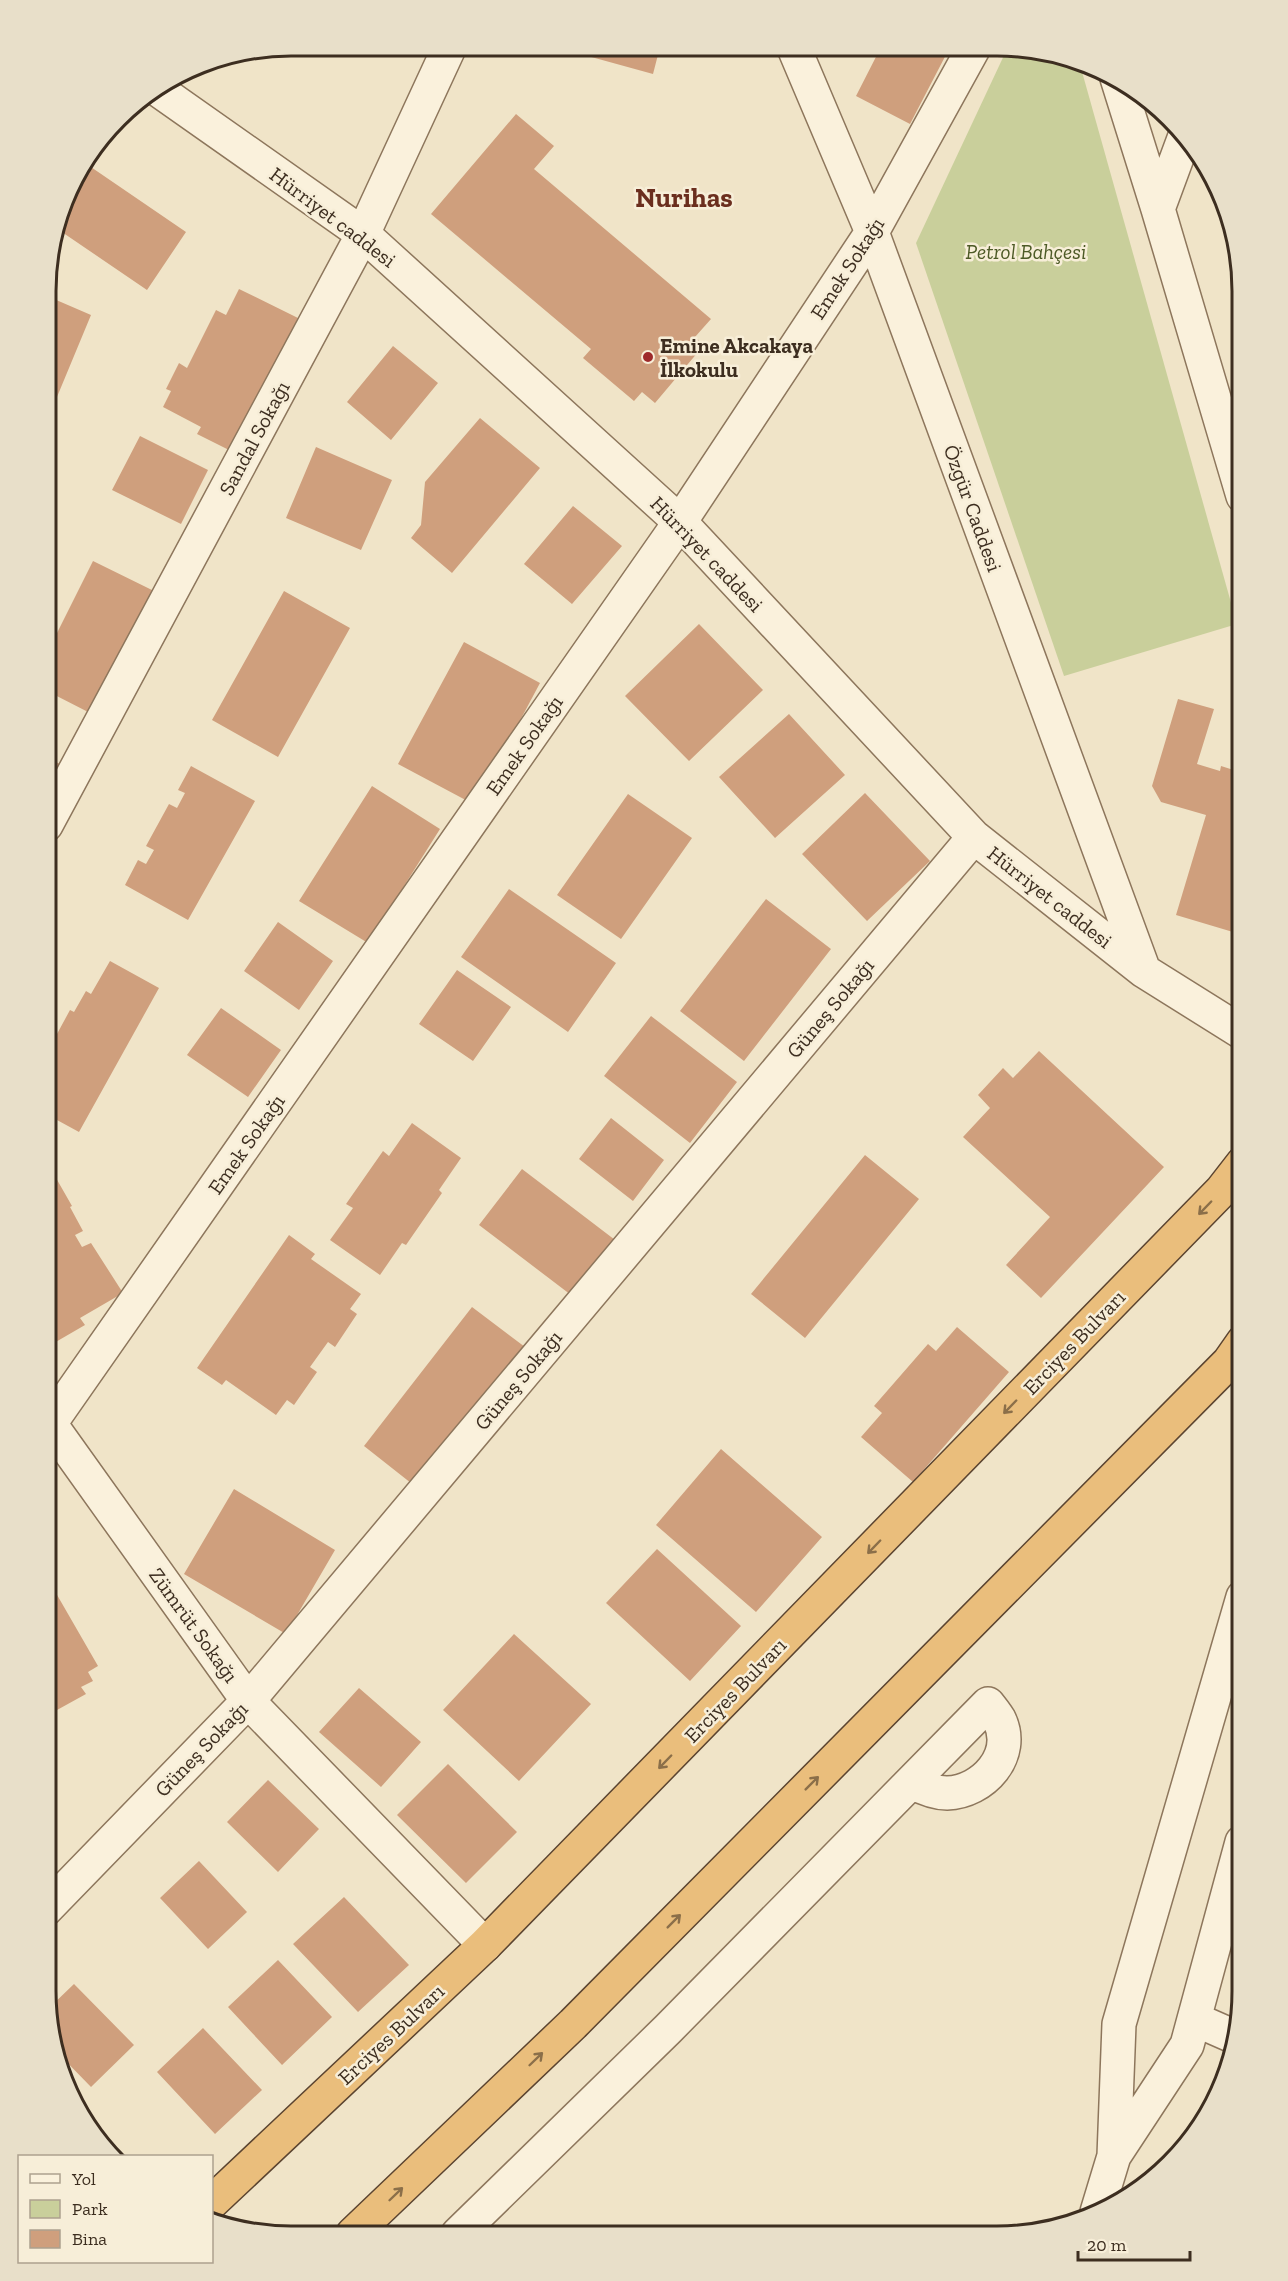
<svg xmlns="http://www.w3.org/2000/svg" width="1288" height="2281" font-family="'Zilla Slab',serif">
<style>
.green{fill:#c9cf9b}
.building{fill:#cf9f7d}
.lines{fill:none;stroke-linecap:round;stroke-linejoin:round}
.minor-casing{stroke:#8d765c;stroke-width:36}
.trunk-casing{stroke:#5b4430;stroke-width:36}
.minor{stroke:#faf1dc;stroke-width:33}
.trunk{stroke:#eabe7c;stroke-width:33}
.oneway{stroke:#8b6f49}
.poi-dot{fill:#9e2a2b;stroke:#f7eed8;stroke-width:2}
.labels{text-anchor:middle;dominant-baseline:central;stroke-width:5;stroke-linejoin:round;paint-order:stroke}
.street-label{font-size:21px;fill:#3d2e20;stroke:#f7eed8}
.park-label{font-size:21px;font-style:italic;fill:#4d5a26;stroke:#f7eed8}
.poi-label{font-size:21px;font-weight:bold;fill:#3d2e20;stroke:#f7eed8;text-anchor:start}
.district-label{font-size:27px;font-weight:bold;fill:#6b2e1e;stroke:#f7eed8}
.rim{fill:none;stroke:#3d2e20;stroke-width:3}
</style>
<rect width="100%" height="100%" fill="#f0e4c8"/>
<!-- green -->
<path class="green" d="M1007 49 1045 50 1079 61 1237 624 1064 676 916 243Z"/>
<!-- building -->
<path class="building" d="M555 47H660L653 74Z
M880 49H949L910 124 856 96Z
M516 114 554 146 534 169 711 319 695 337 704 345 655 403 642 392 634 401 583 358 591 349 431 214Z
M85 163 186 232 147 290 56 228 71 182Z
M239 289 298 318 231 451 197 434 201 427 163 407 171 391 166 389 179 363 187 368 216 310 226 315Z
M47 296 91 315 47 421Z
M393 346 438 383 391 440 347 402Z
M480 418 540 468 452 573 411 538 421 525 425 482Z
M140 436 208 470 181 524 112 490Z
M316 447 392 480 361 550 286 518Z
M573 506 622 546 572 604 524 564Z
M93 561 154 591 92 714 47 691V653Z
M284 591 350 628 278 757 212 720Z
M699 624 763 690 689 761 625 696Z
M464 642 540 683 475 805 398 764Z
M1178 699 1214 709 1197 764 1220 771 1221 766 1243 773V935L1176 915 1206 815 1161 802 1152 786Z
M789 714 845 775 775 838 719 777Z
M46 757 60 764 46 792Z
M191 766 255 801 188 920 125 885 138 860 146 864 154 850 146 846 169 804 177 808 185 793 178 790Z
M372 786 440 829 368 943 299 901Z
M865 793 930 861 867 921 802 854Z
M628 794 692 838 621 939 557 895Z
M509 889 616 963 568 1032 461 957Z
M766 899 831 949 744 1061 680 1011Z
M278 922 333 961 299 1010 244 971Z
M110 961 159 988 79 1132 46 1114V1074L48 1071 46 1070V1062L54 1047 51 1045 70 1010 74 1012 86 991 91 994Z
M457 970 511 1007 473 1061 419 1024Z
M221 1008 281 1050 248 1097 187 1055Z
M651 1016 737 1082 690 1143 604 1076Z
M1039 1051 1164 1167 1041 1298 1006 1265 1050 1217 963 1137 990 1108 978 1095 1003 1068 1013 1078Z
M611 1118 664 1160 633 1201 579 1159Z
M412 1123 461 1158 439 1190 442 1193 406 1245 402 1243 380 1275 330 1240 353 1208 346 1204 383 1151 389 1156Z
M865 1155 919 1199 805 1338 751 1294Z
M522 1169 619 1243 575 1298 479 1225Z
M56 1178 72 1206 70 1207 83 1231 75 1235 82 1247 91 1243 123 1293 80 1318 85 1325 54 1343 46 1329V1183Z
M289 1235 315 1254 311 1259 361 1294 350 1309 357 1314 335 1347 328 1342 310 1367 317 1372 294 1405 287 1400 276 1415 226 1380 222 1385 197 1368Z
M472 1307 525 1347 416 1487 364 1446Z
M957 1327 1009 1372 913 1482 861 1437 882 1413 874 1406 928 1344 936 1351Z
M721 1449 822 1537 756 1612 656 1525Z
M234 1489 335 1550 286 1634 184 1574Z
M657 1549 741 1626 690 1681 606 1603Z
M45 1574 98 1666 88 1672 93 1681 81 1687 86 1694 57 1710 52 1701 45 1705Z
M514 1634 591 1704 519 1781 443 1710Z
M359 1688 421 1742 381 1787 319 1732Z
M448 1764 517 1832 466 1883 397 1815Z
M268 1780 319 1829 278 1872 227 1822Z
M199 1861 247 1912 208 1949 160 1898Z
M344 1897 409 1965 358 2012 293 1944Z
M278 1960 332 2017 282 2065 228 2007Z
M74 1984 134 2045 91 2087 55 2050 48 2009Z
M203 2028 262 2090 215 2134 157 2072Z"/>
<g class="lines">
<defs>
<path id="minor" d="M794 48 872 232 1144 971
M1117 78 1158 209 1243 496
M157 89 363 234 680 522 974 837 1144 971 1243 1033
M1158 209 1185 136
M46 825 363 234 450 46
M46 1418 248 1701 485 1945
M49 1425 680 522 872 232 973 49
M45 1910 248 1701 974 837
M1194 2019 1235 2037
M1114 2156 1187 2045 1242 1842
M1097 2212 1114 2156 1119 2024 1243 1597
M458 2234 668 2029 988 1704C992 1709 996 1714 999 1719 1017 1755 983 1792 947 1793 934 1793 923 1788 912 1782"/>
<path id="trunk" d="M212 2202 485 1945 1222 1190 1243 1163
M353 2234 573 2024 1229 1362 1243 1342"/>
</defs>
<!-- minor casing -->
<use href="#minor" class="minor-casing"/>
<!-- trunk casing -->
<use href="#trunk" class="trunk-casing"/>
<!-- minor -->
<use href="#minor" class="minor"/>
<!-- trunk -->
<use href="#trunk" class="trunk"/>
</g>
<!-- one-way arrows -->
<defs><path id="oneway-shaft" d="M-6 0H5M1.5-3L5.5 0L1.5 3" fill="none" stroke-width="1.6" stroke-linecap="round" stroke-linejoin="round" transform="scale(1.5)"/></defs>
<g class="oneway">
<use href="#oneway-shaft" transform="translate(1205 1208) rotate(134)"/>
<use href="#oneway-shaft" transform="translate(1010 1407) rotate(134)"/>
<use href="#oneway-shaft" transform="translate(874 1547) rotate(134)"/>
<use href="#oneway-shaft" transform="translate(665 1762) rotate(134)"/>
<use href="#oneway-shaft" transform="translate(812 1783) rotate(-45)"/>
<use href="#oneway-shaft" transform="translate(674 1921) rotate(-45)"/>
<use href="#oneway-shaft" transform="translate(536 2059) rotate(-44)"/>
<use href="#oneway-shaft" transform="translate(396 2194) rotate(-44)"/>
</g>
<!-- markers -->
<circle class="poi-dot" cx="648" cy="357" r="6"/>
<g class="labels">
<!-- street labels -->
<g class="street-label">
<text transform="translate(333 217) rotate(37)">Hürriyet caddesi</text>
<text transform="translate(847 268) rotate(-57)">Emek Sokağı</text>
<text transform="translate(254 438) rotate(-62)">Sandal Sokağı</text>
<text transform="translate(973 508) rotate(70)">Özgür Caddesi</text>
<text transform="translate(707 554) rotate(46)">Hürriyet caddesi</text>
<text transform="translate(524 745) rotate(-55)">Emek Sokağı</text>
<text transform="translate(1050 897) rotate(38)">Hürriyet caddesi</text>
<text transform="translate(830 1008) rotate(-50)">Güneş Sokağı</text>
<text transform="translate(246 1144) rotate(-55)">Emek Sokağı</text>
<text transform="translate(1074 1342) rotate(-46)">Erciyes Bulvarı</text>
<text transform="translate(518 1380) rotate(-50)">Güneş Sokağı</text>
<text transform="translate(194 1625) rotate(54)">Zümrüt Sokağı</text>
<text transform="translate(735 1690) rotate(-46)">Erciyes Bulvarı</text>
<text transform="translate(201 1749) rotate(-46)">Güneş Sokağı</text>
<text transform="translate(391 2034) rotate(-43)">Erciyes Bulvarı</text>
</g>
<!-- park labels -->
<g class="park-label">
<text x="1026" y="251">Petrol Bahçesi</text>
</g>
<!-- poi labels -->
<g class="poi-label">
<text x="660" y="345">Emine Akcakaya<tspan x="660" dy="24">İlkokulu</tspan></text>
</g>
<!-- district labels -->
<g class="district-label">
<text x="684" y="198">Nurihas</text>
</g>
</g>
<!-- crop -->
<path d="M0 0H1288V2281H0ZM291 56H997A235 235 0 0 1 1232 291V1991A235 235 0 0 1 997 2226H291A235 235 0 0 1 56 1991V291A235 235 0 0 1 291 56Z" fill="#e8dfc9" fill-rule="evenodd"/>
<path class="rim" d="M291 56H997A235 235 0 0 1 1232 291V1991A235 235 0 0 1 997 2226H291A235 235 0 0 1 56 1991V291A235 235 0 0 1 291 56Z"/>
<!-- legend -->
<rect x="18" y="2155" width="195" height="108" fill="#f7eed8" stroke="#ada18e" stroke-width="1.5"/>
<rect x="30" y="2174" width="30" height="9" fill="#faf1dc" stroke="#ada18e" stroke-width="1.5"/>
<text x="72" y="2185" font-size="18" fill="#3d2e20">Yol</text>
<rect x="30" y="2200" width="30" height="18" fill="#c9cf9b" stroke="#ada18e" stroke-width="1.5"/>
<text x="72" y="2215" font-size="18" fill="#3d2e20">Park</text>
<rect x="30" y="2230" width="30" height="18" fill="#cf9f7d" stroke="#ada18e" stroke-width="1.5"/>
<text x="72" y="2245" font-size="18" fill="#3d2e20">Bina</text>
<!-- scale -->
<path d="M1078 2251v9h112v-9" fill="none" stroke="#3d2e20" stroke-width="3"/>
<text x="1087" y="2251" font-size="18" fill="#3d2e20" stroke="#f7eed8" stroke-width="4.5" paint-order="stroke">20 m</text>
</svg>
